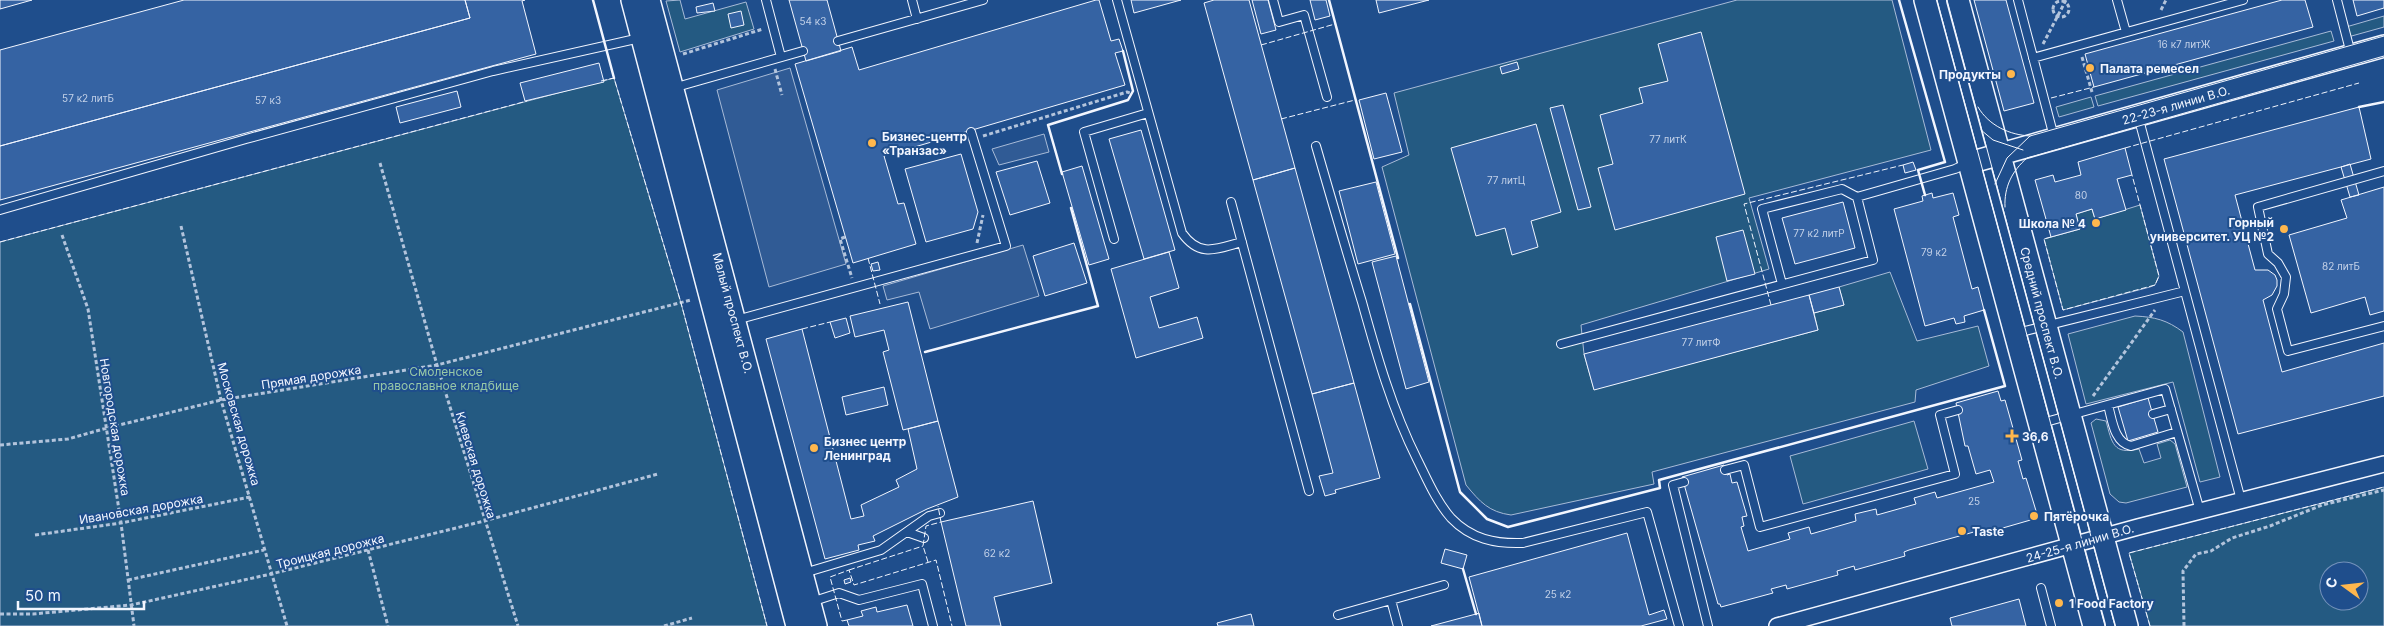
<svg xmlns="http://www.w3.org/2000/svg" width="2384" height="626" font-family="Inter,sans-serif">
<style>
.green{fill:#245a82;stroke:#a8bbd7;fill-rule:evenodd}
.parking{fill:#305b95;stroke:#a8bbd7}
.building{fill:#3563a3;stroke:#f2f6ff}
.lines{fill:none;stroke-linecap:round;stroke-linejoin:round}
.lane-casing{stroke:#f2f6ff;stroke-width:10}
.street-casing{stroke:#f2f6ff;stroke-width:18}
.secondary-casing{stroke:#f2f6ff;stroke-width:24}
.path{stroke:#b3c4dc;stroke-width:3;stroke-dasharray:4 2.5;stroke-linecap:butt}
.lane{stroke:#1f4e8c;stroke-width:8}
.street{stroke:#1f4e8c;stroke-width:15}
.secondary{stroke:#1f4e8c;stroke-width:21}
.tram{stroke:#f2f6ff;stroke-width:1}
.fence{stroke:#f2f6ff;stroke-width:1;stroke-dasharray:6 2.5;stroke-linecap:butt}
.wall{stroke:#f2f6ff;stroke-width:2.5}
.poi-dot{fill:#ffb74d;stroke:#1f4e8c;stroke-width:2}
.labels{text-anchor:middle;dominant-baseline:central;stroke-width:4;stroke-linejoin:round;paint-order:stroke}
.number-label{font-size:10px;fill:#c3d1e8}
.poi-label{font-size:12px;font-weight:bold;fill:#f2f6ff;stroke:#1f4e8c;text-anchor:start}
.street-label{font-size:12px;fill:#f2f6ff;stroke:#1f4e8c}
.park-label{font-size:12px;fill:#97c8a6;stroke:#1f4e8c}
</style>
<rect width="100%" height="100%" fill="#1f4e8c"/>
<!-- green -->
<path class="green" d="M680 0 685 19 746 2 754 29 680 52 666 1Z
M1737 0H1892L1931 150 1749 198 1769 269 1581 325 1584 354 1594 389 1818 330 1814 313 1844 305 1839 287 1890 272 1917 341 1978 326 1989 366 1916 390 1915 402 1652 472 1654 484 1511 515C1489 512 1480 502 1466 485L1382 167 1409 155 1394 93Z
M2384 16V27L2348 37 2346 27Z
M2331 31 2334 41 2098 106 2095 96Z
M614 78 681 303 767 626H0V242Z
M2091 97 2094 107 2059 117 2056 107Z
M2140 205 2159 276 2155 285 2150 287 2063 310 2044 239 2080 229 2076 214 2092 209 2095 219Z
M2135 316C2155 317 2167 320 2183 332L2220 477 2200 482 2173 382 2086 404 2068 334Z
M2096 419 2106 421C2112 443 2113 455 2139 449L2144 463 2161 458 2157 444 2170 440 2175 444 2187 487 2126 503 2119 502 2110 494 2091 423Z
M1914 421 1928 469 1803 504 1790 456Z
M2384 487V626H2150L2129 553ZM2329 571H2359V601H2329Z"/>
<!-- parking -->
<path class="parking" d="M790 68 846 264 769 287 717 90Z
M1044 134 1049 152 999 165 992 149Z
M1023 245 1039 296 930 329 919 292 887 300 883 286Z"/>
<!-- building -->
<path class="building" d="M0 0H32L0 9Z
M184 0H465L470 18 0 146V50Z
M465 0H525L522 1 536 54 0 200V146L470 18Z
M789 0H827L841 51 806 61Z
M1096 0H1099L1111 41 1119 39 1123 51 1115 53 1125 85 884 156 898 204 904 203 916 244 853 263 795 64 852 47 859 70Z
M1131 0H1181L1134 13Z
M1214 0H1249L1295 168 1253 180 1204 3Z
M1252 0H1268L1276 30 1261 34Z
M1310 0H1326L1330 16 1315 20Z
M1376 0H1429L1379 13Z
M1974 0H2006L2034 103 2004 111Z
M2282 0H2305L2313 27 2094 87 2085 54Z
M2353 0H2384V8L2357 16Z
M713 3 715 11 697 13 696 7Z
M741 11 744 25 731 28 728 14Z
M1701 32 1745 194 1615 230 1598 168 1613 164 1600 115 1643 103 1639 88 1668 81 1658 44Z
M1517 62 1519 69 1502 74 1500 67Z
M599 63 604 82 525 101 520 83Z
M457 91 461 107 400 123 396 107Z
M1386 93 1402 152 1374 159 1359 100Z
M1563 105 1591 207 1578 210 1550 108Z
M2359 107 2371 159 2235 195 2255 270H2268L2275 275 2277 280V286L2272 295 2263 300 2282 372 2384 343V396L2238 434 2164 159Z
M1536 124 1561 212 1531 221 1538 247 1512 255 1505 228 1476 236 1451 148Z
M1141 130 1175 250 1144 259 1109 139Z
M2125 148 2132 175 2117 179 2126 210 2095 219 2092 209 2076 214 2080 229 2051 237 2035 180 2053 175 2055 182 2081 175 2078 162Z
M961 154 978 212 973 229 926 242 905 169Z
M1037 161 1050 203 1010 215 996 172Z
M1913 162 1916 170 1905 173 1903 165Z
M2350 164 2359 195 2350 197 2341 167Z
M1082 166 1109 259 1089 265 1062 172Z
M1295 168 1354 383 1312 394 1253 180Z
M1376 182 1395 254 1358 264 1339 191Z
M2384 187V311L2370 315 2365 297 2311 313 2289 235 2347 218 2341 200Z
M1932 193 1933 198 1953 193 1959 215 1953 217 1972 289 1978 287 1984 310 1964 316 1965 322 1956 324 1954 318 1925 326 1894 209 1923 201 1922 196Z
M1843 202 1855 248 1795 264 1782 218Z
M1743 230 1755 274 1727 281 1716 237Z
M1074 243 1087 283 1045 296 1033 256Z
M1169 252 1179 288 1150 297 1159 328 1197 317 1203 338 1136 358 1111 269Z
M1396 256 1429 382 1406 389 1372 262Z
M878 262 880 270 873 271 871 264Z
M1839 287 1844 305 1814 313 1809 295Z
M1809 295 1818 330 1594 390 1584 354Z
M908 302 938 421 903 430 883 352 889 350 884 330 855 337 850 316Z
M846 318 850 333 835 338 830 322Z
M802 329 851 519 864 516 861 505 899 487 896 480 917 469 908 429 938 421 958 497 927 509 873 536 875 541 858 545 859 550 825 559 766 339Z
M1354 383 1380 478 1335 490 1336 493 1325 496 1319 476 1333 473 1312 394Z
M884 387 888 405 846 415 842 397Z
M1998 391 2001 401 2005 400 2022 460 2018 461 2023 479 2026 478 2037 514 2034 519 1982 534 1981 530 1909 550 1904 552 1905 556 1855 570 1854 566 1837 571 1838 575 1787 589 1786 585 1771 589 1773 593 1721 607 1720 604H1718L1682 477 1724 465 1727 475 1730 474 1732 483 1737 482 1747 516 1742 517 1744 526 1741 527 1748 551 1790 539 1788 533 1809 527 1811 534 1856 521 1855 514 1876 509 1877 515 1916 504 1914 498 1935 492 1937 498 1994 482 1990 470 1976 474 1968 446H1965L1956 403Z
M2148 398 2158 432 2128 441 2118 407Z
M1033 501 1052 583 994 597 1001 626H966L941 522Z
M1627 533 1649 615 1664 610 1667 619 1641 626H1482L1469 577Z
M1445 549 1467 555 1463 569 1441 563Z
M850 578 851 582 845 584 844 580Z
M2019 599 2026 626H1952L1950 618Z
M907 605 913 626H849L847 620 863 616 861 611 876 607 877 612Z
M1479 613 1482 626H1431L1476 614Z
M1251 614 1254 626H1218L1217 623Z"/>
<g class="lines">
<defs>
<path id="lane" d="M766 0 781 57
M912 0 917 19
M1117 0 1182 233C1200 258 1216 249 1242 242
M1273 0 1279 22 1304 15 1327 97
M2018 0 2054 137
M2117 0 2126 32
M2337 0 2351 54
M838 41 983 0
M2033 58 2243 0
M673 88 803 51
M2138 116 2241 500
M1316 146C1331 198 1346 250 1362 302 1377 356 1392 409 1417 459 1427 479 1436 501 1451 518 1471 539 1495 544 1523 543L1647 512 1679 626
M2384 171 2258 207 2268 254 2278 263 2286 277 2284 294 2277 309 2288 351 2384 326
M1231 202 1309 491
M0 210 246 139 493 71 640 38
M1114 239 1084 132 1148 113
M1782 284 1762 209 1842 189 1857 197 1955 169 1968 163
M736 320 1006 246 971 132
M2017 333 2185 291
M1561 344 1873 260 1857 197
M2108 405C2112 419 2114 443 2131 446L2177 432
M2153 414 2171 409
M2042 423 2165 389 2200 511
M1725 470 1744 465 1760 527 1955 474 1940 415 1958 410
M1684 482 1673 485 1708 626
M907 532 924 538
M804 573 881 550 929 516 940 513
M2041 588 2051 626
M1391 600 1398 626
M811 602 839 593 859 600 922 584 933 626
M1338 615 1444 585"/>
<path id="street" d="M1777 626 2138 527 2384 464"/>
<path id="secondary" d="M632 0 797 626
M649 0 816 626
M1925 0 2094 626
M1958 0 2127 626
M1969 163 2384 46"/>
</defs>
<!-- lane casing -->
<use href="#lane" class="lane-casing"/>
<!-- street casing -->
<use href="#street" class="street-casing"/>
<!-- secondary casing -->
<use href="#secondary" class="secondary-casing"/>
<!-- path -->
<path class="path" d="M2053 9a8 8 0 1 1 16 0a8 8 0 1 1-16 0Z
M2161 10 2166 0
M2043 44 2066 0
M683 54 763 29
M2082 57 2092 92
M775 69 782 95
M983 136 1127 92 1130 93
M380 163 437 365 518 626
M181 226 221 400 287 626
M62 235 88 309 121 523 134 626
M845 237 840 239 852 278
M977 243 983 215
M2093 396 2155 310
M0 445 68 439 107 428 221 400 437 365 691 300
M35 535 121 523 250 497
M368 550 388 626
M128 580 264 550
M0 614H33L131 605 271 574 484 521 658 474
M664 626 692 618
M2184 626 2183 571 2196 554 2211 551 2232 538 2270 526 2322 505 2384 490"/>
<!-- lane -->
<use href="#lane" class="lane"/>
<!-- street -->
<use href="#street" class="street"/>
<!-- secondary -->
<use href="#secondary" class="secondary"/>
<!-- tram -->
<path class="tram" d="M1937 0 2105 626
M1947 0 2115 626
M1978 107C1989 126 2010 135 2030 136
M1981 130 1993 140 2023 150
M1995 184 2007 158 2030 136 2384 36
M2005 207C2004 187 2012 171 2027 158L2384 56"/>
<!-- fence -->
<path class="fence" d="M1261 45 1335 24
M601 81 614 78 681 303 767 626
M2051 98 2094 87
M1281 119 1355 100
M2125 148 2359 83
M2051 237 2044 239 2063 310 2155 285 2159 276 2132 175
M0 242 527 101
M868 258 880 304
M1771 305 1744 204 1903 165
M802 329 830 322
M928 562 923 546 926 526 941 522 938 506
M849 570 923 546
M847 620 842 621 830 577 849 570 854 585 936 560 952 626
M2150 626 2129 553 2384 487"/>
<!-- wall -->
<path class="wall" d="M593 0 614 78
M1329 0 1398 258
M1899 0 1945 162 1918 170 1925 195
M2359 107 2384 102
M1062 174 1048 125 1128 100 1133 91 1123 51
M1410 304 1460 492 1487 519 1508 527 1660 488 1659 480 2005 386 1984 310
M925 352 1098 306 1071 208
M1463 569 1476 614"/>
</g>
<!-- markers -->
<g class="poi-dot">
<circle cx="2090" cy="68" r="5"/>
<circle cx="2011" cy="74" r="5"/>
<circle cx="872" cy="143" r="5"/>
<circle cx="2096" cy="223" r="5"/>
<circle cx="2284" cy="229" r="5"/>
<path d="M2009.5 428.5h5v5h5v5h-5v5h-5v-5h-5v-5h5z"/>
<circle cx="814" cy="448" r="5"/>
<circle cx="2034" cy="516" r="5"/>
<circle cx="1962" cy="531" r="5"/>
<circle cx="2059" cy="603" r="5"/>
</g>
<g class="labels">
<!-- number labels -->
<g class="number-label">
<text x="813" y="21">54 к3</text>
<text x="2184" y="44">16 к7 литЖ</text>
<text x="88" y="98">57 к2 литБ</text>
<text x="268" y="100">57 к3</text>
<text x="1668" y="139">77 литК</text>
<text x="1506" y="180">77 литЦ</text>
<text x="2081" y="195">80</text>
<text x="1819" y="233">77 к2 литР</text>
<text x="1934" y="252">79 к2</text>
<text x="2341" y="266">82 литБ</text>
<text x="1701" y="342">77 литФ</text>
<text x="1974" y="501">25</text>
<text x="997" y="553">62 к2</text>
<text x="1558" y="594">25 к2</text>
</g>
<!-- poi labels -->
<g class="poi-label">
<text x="2100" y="68">Палата ремесел</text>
<text x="2001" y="74" text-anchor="end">Продукты</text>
<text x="882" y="136">Бизнес-центр<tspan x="882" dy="14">«Транзас»</tspan></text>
<text x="2274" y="222" text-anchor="end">Горный<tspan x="2274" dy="14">университет. УЦ №2</tspan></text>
<text x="2086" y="223" text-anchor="end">Школа № 4</text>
<text x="2022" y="436">36,6</text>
<text x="824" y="441">Бизнес центр<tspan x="824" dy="14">Ленинград</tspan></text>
<text x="2044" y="516">Пятёрочка</text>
<text x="1972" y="531">Taste</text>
<text x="2069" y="603">1 Food Factory</text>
</g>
<!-- street labels -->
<g class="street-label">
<text transform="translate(2176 105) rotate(-16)">22-23-я линии В.О.</text>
<text transform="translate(733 313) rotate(75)">Малый проспект В.О.</text>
<text transform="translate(2042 313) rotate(75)">Средний проспект В.О.</text>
<text transform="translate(311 377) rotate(-9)">Прямая дорожка</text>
<text transform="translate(239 424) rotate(74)">Московская дорожка</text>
<text transform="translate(115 427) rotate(81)">Новгородская дорожка</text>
<text transform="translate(476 465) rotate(73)">Киевская дорожка</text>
<text transform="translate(141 509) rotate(-10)">Ивановская дорожка</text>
<text transform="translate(2080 543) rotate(-16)">24-25-я линии В.О.</text>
<text transform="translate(330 551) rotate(-14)">Троицкая дорожка</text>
</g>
<!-- park labels -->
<g class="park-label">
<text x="446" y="371">Смоленское<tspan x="446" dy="14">православное кладбище</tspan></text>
</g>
</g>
<!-- north arrow -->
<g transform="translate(2344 586) rotate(285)"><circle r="24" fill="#1f4e8c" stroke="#7391ba"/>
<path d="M0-4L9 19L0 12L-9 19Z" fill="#ffb74d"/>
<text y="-8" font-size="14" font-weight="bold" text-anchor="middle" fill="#f2f6ff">С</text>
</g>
<!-- scale -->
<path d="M18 601v8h126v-8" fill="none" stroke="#f2f6ff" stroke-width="2.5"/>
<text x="25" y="601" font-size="15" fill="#f2f6ff" stroke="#1f4e8c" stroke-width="4" paint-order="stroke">50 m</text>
</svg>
